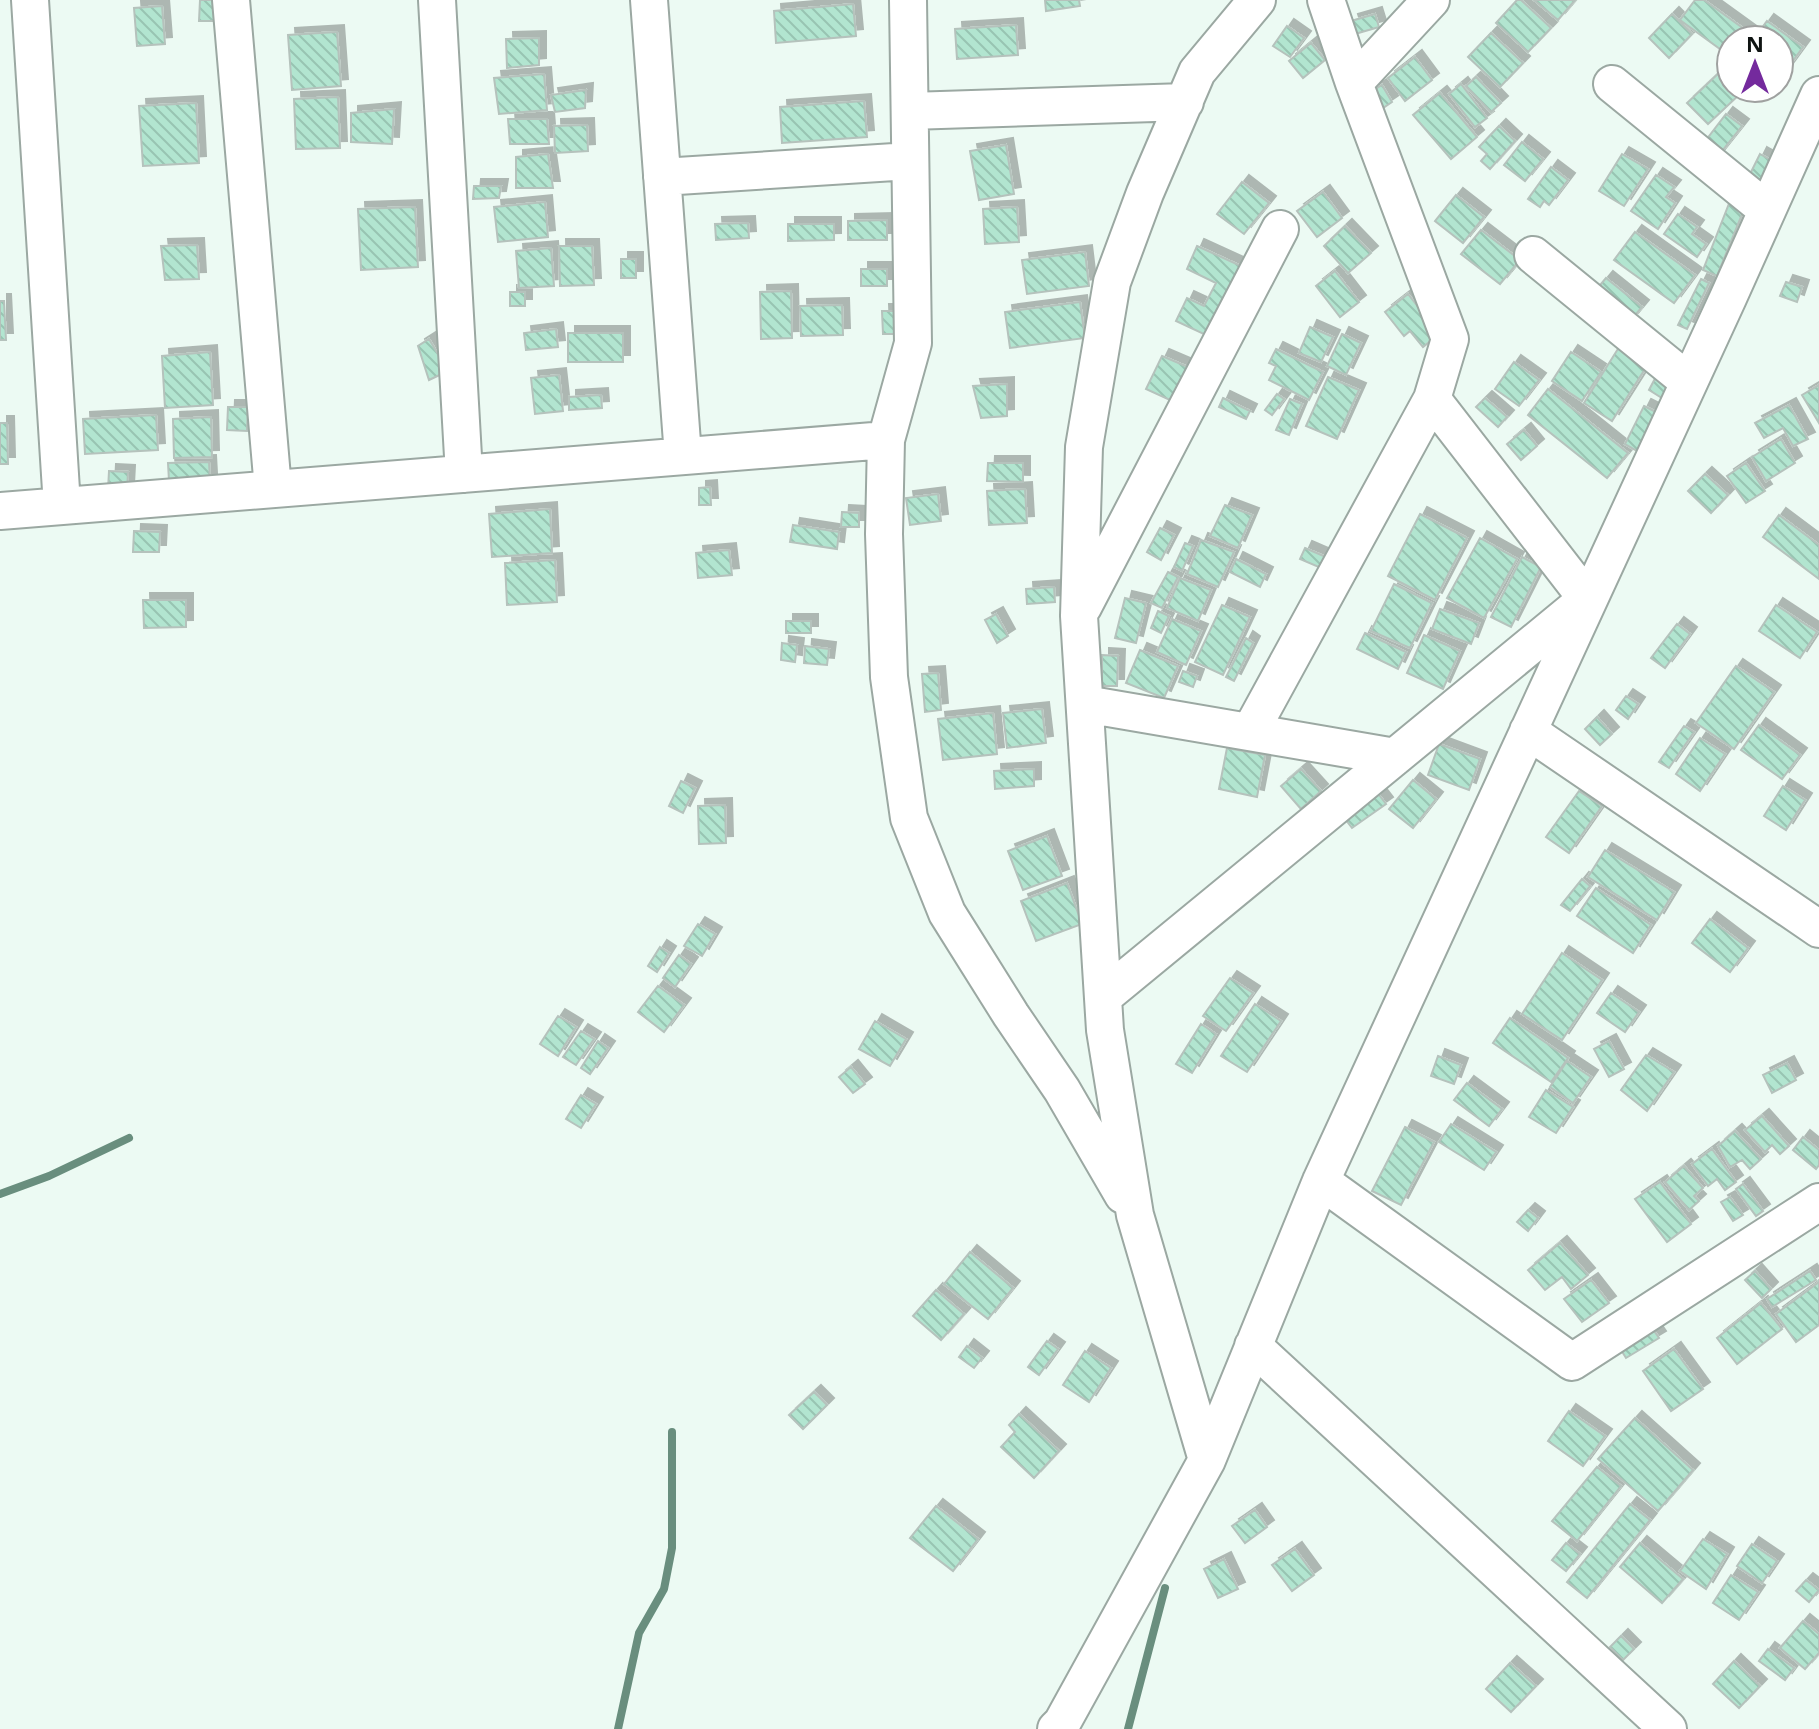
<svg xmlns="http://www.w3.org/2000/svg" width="1819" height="1729" font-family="'Noto Sans',sans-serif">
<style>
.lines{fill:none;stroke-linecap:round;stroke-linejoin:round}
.stream{stroke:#698e7e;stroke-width:8}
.building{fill:url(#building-back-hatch);stroke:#b5c2bc;stroke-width:2;filter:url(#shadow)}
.minor-casing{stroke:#9ba8a2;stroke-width:40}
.minor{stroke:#fff;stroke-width:36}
</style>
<defs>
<pattern id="building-back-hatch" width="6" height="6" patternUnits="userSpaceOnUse" patternTransform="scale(2)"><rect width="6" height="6" fill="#b2e5d0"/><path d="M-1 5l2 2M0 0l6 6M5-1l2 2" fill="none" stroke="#98c4b2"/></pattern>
<filter id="shadow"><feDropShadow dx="7" dy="-7" stdDeviation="0" flood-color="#0004"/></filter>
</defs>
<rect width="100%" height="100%" fill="#ecfaf3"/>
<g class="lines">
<!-- stream -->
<path class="stream" d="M0 1194 49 1176 129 1138
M618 1729 639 1633 664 1589 672 1548V1432
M1128 1729 1165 1588"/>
</g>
<!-- building -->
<path class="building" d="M200 0H221V21H199Z
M1045 0H1079L1080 6 1046 11Z
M1517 0H1521L1551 28 1528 52 1496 23Z
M1534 0H1575L1558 20Z
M1695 0H1704L1751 34 1746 40H1731V57L1680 20Z
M853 4 856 36 776 43 774 11Z
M162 6 165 44 137 46 134 8Z
M1375 14 1379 27 1355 34 1351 21Z
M1672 14 1692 34 1669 58 1649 38Z
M1767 21 1803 47 1784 73 1779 69V40H1753Z
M1016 25 1018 55 957 59 955 29Z
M1287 26 1304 38 1290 57 1273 46Z
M337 32 341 86 292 90 288 35Z
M1491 33 1523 63 1500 87 1468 57Z
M539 38V65L507 68 506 39Z
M1311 43 1325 60 1303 78 1289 61Z
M1415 57 1432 80 1405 101 1388 78Z
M1721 71 1731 82V88H1737L1741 93 1708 124 1687 103Z
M544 74 547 110 499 114 494 78Z
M1476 77 1501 103 1491 112 1466 86Z
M1461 84 1487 118 1475 127 1449 94Z
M1382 85 1392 102 1383 108 1372 91Z
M586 90 585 108 555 112 551 95Z
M1440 93 1477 137 1451 159 1413 115Z
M338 97 340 148 296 149 294 99Z
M864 101 867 137 782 143 780 107Z
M196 103 199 163 143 166 139 106Z
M394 109 392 144 351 142V113Z
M1726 114 1742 126 1718 156 1703 144Z
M508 119H547L549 144H510Z
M587 125 588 151 555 153 554 126Z
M1499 126 1515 141 1490 169 1481 161 1487 154 1479 147Z
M1522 142 1543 159 1525 181 1504 165Z
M1006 145 1014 194 979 200 970 151Z
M548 154 553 188H516V157Z
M1622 154 1648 169 1624 206 1599 191Z
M1760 154 1776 163 1763 188 1747 180Z
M1551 167 1568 180 1549 205 1544 201 1540 207 1528 199Z
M1656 175 1674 187 1666 197 1675 203 1658 229 1631 211Z
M1242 182 1269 203 1244 234 1217 214Z
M474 186H501L499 198 473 199Z
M1323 192 1342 218 1317 237 1297 211Z
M1456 195 1484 217 1463 243 1435 221Z
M1730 201 1745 207 1717 276 1703 270Z
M545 202 548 237 498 242 494 207Z
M415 207 418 267 361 270 358 209Z
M1017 207 1019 242 985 244 983 209Z
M1678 214 1697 227 1692 234 1706 244 1697 257 1664 234Z
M887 220V240H848V221Z
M748 223 749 238 716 240 715 224Z
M788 224H834V240L788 241Z
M1345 226 1371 253 1348 273 1324 246Z
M1481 230 1520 260 1500 284 1461 254Z
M1635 232 1695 275 1674 303 1614 260Z
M197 245 199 279 165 280 161 246Z
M559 246H592L594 285 560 286Z
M1197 246 1241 266 1208 336 1176 321 1187 298 1204 306 1216 283 1187 269Z
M551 248 554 286 519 288 516 251Z
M1085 252 1089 286 1027 294 1022 260Z
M621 259H636V278H621Z
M861 269H887V286H861Z
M1335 271 1359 302 1340 317 1316 286Z
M1606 278 1642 307 1631 320 1595 291Z
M1701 279 1709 283 1687 329 1678 325Z
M1786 282 1802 287 1797 302 1780 296Z
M791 291 792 338 761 339 760 292Z
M510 292H525V306H510Z
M1408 294 1439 334 1423 347 1410 331 1404 336 1385 312Z
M0 301H4L6 340H0Z
M1080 302 1085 338 1010 348 1005 312Z
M842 305 843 335 801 336 800 306Z
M882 311H898L899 334H883Z
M1310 327 1333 337 1321 362 1299 353Z
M556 329 558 347 526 350 524 333Z
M568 333H623V362H568Z
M1342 334 1361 343 1346 375 1327 366Z
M429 339 448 371 429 380 418 346Z
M1621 344 1650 361 1612 421 1584 403Z
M1276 349 1323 372 1309 400 1269 380 1276 366 1269 363Z
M210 352 213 405 165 408 162 356Z
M1571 352 1601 372 1582 401 1552 381Z
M1162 356 1188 367 1172 401 1146 389Z
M1514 362 1539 380 1519 406 1495 389Z
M1659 371 1673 379 1662 398 1649 390Z
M559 375 563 411 535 414 531 378Z
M1328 377 1359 390 1337 439 1306 426Z
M1007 384V416L981 418 973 386Z
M1819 385V423L1802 395Z
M1548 389 1628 453 1607 478 1528 415Z
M1277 394 1284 399 1272 415 1265 410Z
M601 395 602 408 569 410V397Z
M1223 398 1250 411 1246 419 1219 407Z
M1485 398 1507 417 1498 427 1476 407Z
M1290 399 1302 404 1289 435 1276 430Z
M1789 405 1808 439 1793 446 1783 428 1764 438 1755 423Z
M1644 406 1658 413 1639 452 1625 444Z
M228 407H248L247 431 227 430Z
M156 415 158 450 85 454 83 419Z
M211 417 212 457 174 458 173 419Z
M0 423H7L8 464H0Z
M1524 430 1537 446 1521 460 1507 444Z
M1781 439 1795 463 1766 481 1752 457Z
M209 462 210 480 169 481 168 463Z
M988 463H1023V482L987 481Z
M1746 463 1765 491 1746 503 1727 476Z
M109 471 128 472 127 491 108 490Z
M1705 474 1728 495 1711 513 1688 491Z
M710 487 711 505H699V488Z
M1025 489 1027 523 989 525 987 491Z
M938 494 941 521 910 525 906 498Z
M1225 505 1252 515 1238 548 1210 536Z
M550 509 552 553 492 557 489 514Z
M842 512 859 513V527H841Z
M1420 514 1467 538 1435 600 1388 576Z
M1779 515 1819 545V579L1763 537Z
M793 525 839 532 837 549 790 542Z
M1160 528 1174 535 1161 560 1147 552Z
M134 531 160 532 159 552H133Z
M1480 538 1517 559 1484 618 1447 598Z
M1201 540 1234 552 1218 587 1187 574Z
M1185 543 1193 546 1182 571 1174 567Z
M1305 548 1326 557 1321 568 1300 559Z
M729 550 732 575 698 578 696 553Z
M1522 557 1541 567 1511 627 1491 617Z
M1236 559 1266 574 1260 587 1230 572Z
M555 560 557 602 507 605 505 563Z
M1168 572 1178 577 1162 608 1151 603Z
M1180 578 1211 590 1198 621 1167 608Z
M1394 584 1432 603 1410 648 1371 631Z
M1054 587 1055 602 1027 604 1026 589Z
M1125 598 1146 603 1136 643 1115 638Z
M143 600H186V627L144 628Z
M1222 605 1250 617 1223 675 1195 662Z
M1776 605 1817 632 1800 658 1759 631Z
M1440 609 1479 623 1471 644 1432 629Z
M1158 611 1169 616 1161 633 1151 628Z
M996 614 1008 636 997 643 985 620Z
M1172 619 1201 631 1186 665 1157 652Z
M786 621H811V633H786Z
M1677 624 1690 634 1665 668 1651 658Z
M1365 633 1406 652 1398 669 1357 649Z
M1424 635 1460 651 1443 689 1407 673Z
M1246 638 1253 643 1234 681 1226 677Z
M782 643 797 645 795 662 781 660Z
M805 646 829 649 827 665 804 663Z
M1140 650 1178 666 1164 698 1126 683Z
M1102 655 1118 656 1117 686H1102Z
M1736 666 1774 692 1734 749 1696 723Z
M1183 671 1197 676 1193 687 1179 682Z
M938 673 941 710 925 712 922 674Z
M1626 696 1638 704 1628 719 1616 710Z
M1042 709 1046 743 1007 748 1003 713Z
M993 713 997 754 943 760 938 719Z
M1597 717 1612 734 1600 745 1585 729Z
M1759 725 1800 755 1782 779 1741 750Z
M1684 726 1694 732 1669 768 1659 762Z
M1700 738 1725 754 1700 791 1676 774Z
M1439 744 1480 759 1469 790 1428 775Z
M1227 748 1265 755 1257 797 1219 789Z
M1034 769V786L995 789 994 771Z
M1301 769 1321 791 1301 809 1281 786Z
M1413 780 1436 799 1413 828 1389 809Z
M681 781 695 788 683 813 669 806Z
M1783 786 1805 800 1786 830 1764 816Z
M1376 791 1386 804 1352 828 1342 815Z
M1579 791 1602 806 1569 853 1546 837Z
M725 805 726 843 699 844 698 806Z
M1047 836 1062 876 1023 890 1008 851Z
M1605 850 1674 892 1657 920 1588 877Z
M1582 879 1590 886 1570 911 1561 905Z
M1067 883 1082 924 1036 941 1021 901Z
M1596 888 1651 925 1633 953 1577 916Z
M1710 919 1748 948 1730 972 1692 943Z
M698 924 715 934 702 956 684 946Z
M660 947 669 953 657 972 648 966Z
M1562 953 1602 980 1562 1040 1522 1014Z
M679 955 691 964 675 987 663 978Z
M1230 978 1253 993 1226 1031 1203 1016Z
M658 986 684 1005 664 1032 638 1012Z
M1611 993 1639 1012 1625 1032 1597 1013Z
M1255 1004 1281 1021 1247 1072 1221 1056Z
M558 1016 576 1027 558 1056 540 1044Z
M1510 1018 1568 1058 1551 1082 1493 1043Z
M875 1021 906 1039 890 1066 859 1049Z
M1201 1024 1216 1034 1192 1073 1176 1064Z
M581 1031 594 1039 576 1065 563 1057Z
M598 1041 608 1048 590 1074 581 1068Z
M1609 1041 1624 1069 1609 1077 1594 1049Z
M1646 1055 1674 1072 1647 1111 1621 1090Z
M1438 1056 1461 1065 1454 1084 1431 1076Z
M1567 1061 1591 1077 1573 1103 1550 1087Z
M1787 1063 1796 1080 1772 1093 1763 1075Z
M851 1067 865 1084 853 1093 839 1077Z
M1467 1083 1502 1109 1489 1126 1454 1100Z
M1546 1090 1573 1107 1556 1133 1529 1117Z
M581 1095 596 1104 581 1128 566 1119Z
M1762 1116 1789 1146 1780 1154 1772 1145 1765 1152 1745 1130Z
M1451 1124 1496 1152 1484 1170 1439 1142Z
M1405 1127 1434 1142 1401 1205 1372 1191Z
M1735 1131 1761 1159 1750 1169 1742 1160 1730 1167 1718 1146Z
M1803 1137 1819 1150V1165L1816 1169 1793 1150Z
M1712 1149 1736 1182 1725 1190 1717 1179 1708 1186 1692 1164Z
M1684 1166 1703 1188 1694 1196 1699 1201 1689 1210 1665 1182Z
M1660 1182 1691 1224 1667 1242 1635 1199Z
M1743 1184 1763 1211 1756 1216 1736 1189Z
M1730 1197 1743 1215 1733 1221 1721 1202Z
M1528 1210 1538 1218 1528 1231 1517 1222Z
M1560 1243 1588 1275 1571 1289 1562 1277 1545 1290 1528 1270Z
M970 1252 1013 1288 988 1319 944 1284Z
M1755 1271 1771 1289 1762 1298 1745 1280Z
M1810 1271 1816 1280 1772 1307 1767 1299Z
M1591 1280 1609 1303 1582 1322 1564 1299Z
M1819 1282V1325L1796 1342 1776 1314Z
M936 1290 964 1314 941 1340 913 1316Z
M1761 1303 1782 1329 1737 1364 1717 1338Z
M1650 1325 1659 1338 1626 1358 1618 1345Z
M1047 1341 1058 1349 1039 1375 1028 1367Z
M967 1346 982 1358 974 1368 959 1357Z
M1674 1349 1703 1389 1671 1411 1643 1371Z
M1085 1351 1111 1368 1089 1402 1063 1385Z
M814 1392 827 1405 803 1429 789 1415Z
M1569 1411 1605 1436 1583 1466 1548 1441Z
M1019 1414 1059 1451 1034 1478 1001 1447 1015 1432 1009 1425Z
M1635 1418 1693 1470 1658 1511 1598 1459Z
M1597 1467 1621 1486 1577 1541 1552 1521Z
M1630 1504 1650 1520 1587 1598 1567 1582Z
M936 1506 978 1539 953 1571 910 1538Z
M1255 1510 1267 1527 1245 1543 1232 1526Z
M1703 1539 1727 1554 1706 1589 1680 1571Z
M1566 1543 1580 1554 1566 1571 1552 1560Z
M1640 1543 1683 1579 1662 1603 1620 1567Z
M1752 1544 1777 1561 1762 1583 1737 1566Z
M1295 1549 1314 1575 1292 1591 1272 1565Z
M1224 1559 1238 1589 1218 1598 1204 1569Z
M1731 1575 1758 1592 1739 1620 1713 1603Z
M1806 1580 1819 1590 1809 1602 1796 1591Z
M1803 1621 1819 1634V1653L1805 1669 1780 1648Z
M1621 1636 1634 1649 1623 1660 1610 1647Z
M1768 1649 1794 1668 1785 1680 1759 1661Z
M1734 1661 1760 1686 1739 1708 1713 1684Z
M1510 1663 1536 1686 1511 1712 1486 1689Z"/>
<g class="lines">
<defs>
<path id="minor" d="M30 0 62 506
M231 0 273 489
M437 0 464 474
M649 0 683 456
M908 0 913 343 886 440 884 534 889 677 909 818 947 913 1011 1015 1062 1090 1123 1195
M1354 83 1431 0
M1612 84 1767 210
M910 111 1185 102
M662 177 910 161
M1533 255 1689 382
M0 511 886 440
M1083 607 1280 229
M1085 704 1395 757
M1528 731 1819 929
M1250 732 1432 399
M1103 997 1587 599 1432 399 1450 339 1354 83 1326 0
M1321 1181 1572 1362 1819 1202
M1253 1346 1668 1729
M1207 1460 1135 1215 1105 1030 1079 616 1084 447 1112 282 1145 193 1197 72 1257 0
M1056 1729 1062 1723 1207 1460 1321 1181 1728 298 1819 95"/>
</defs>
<!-- minor casing -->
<use href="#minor" class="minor-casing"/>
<!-- minor -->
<use href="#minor" class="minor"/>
</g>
<!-- north arrow -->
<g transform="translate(1755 64)"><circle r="38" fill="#ffffff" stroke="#9fa1a0" stroke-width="2"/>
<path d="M0-6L14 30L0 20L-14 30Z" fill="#742a9d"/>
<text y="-12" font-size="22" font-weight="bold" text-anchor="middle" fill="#0f1412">N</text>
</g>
</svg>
